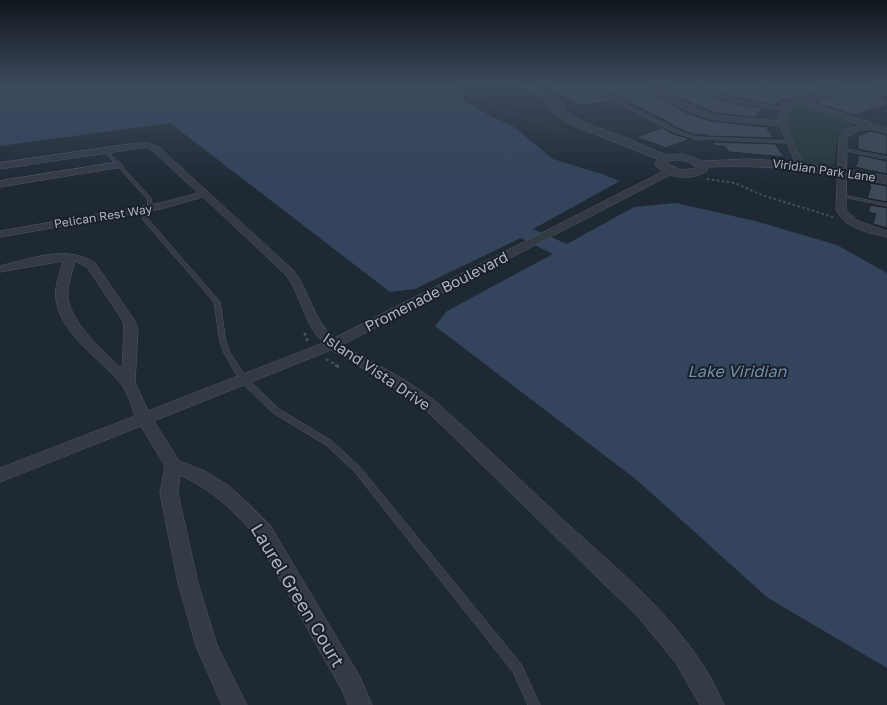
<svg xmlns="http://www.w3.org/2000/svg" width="887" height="705" font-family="'Golos Text',sans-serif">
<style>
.green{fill:#243737}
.water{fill:#33445c}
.building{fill:#3e4957;stroke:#1a222b}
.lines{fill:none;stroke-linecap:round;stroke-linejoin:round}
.service-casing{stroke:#505863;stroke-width:1}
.minor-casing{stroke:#505863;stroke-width:1}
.tertiary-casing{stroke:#505863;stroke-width:1}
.path-far3{stroke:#415355;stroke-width:1;stroke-dasharray:2 2;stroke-linecap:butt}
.path-far2{stroke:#415355;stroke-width:2;stroke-dasharray:2.5 2.5;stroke-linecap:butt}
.path-far1{stroke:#415355;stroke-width:2.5;stroke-dasharray:3 3;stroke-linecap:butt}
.path{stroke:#415355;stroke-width:3;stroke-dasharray:4.5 4.5;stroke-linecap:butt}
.service{fill:#333b45;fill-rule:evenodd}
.minor{fill:#333b45;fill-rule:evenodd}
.tertiary{fill:#333b45;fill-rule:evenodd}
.labels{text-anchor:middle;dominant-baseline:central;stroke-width:4;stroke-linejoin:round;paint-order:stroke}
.far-street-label{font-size:12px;fill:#acb5c2;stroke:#182029}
.street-label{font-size:15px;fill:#acb5c2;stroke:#182029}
.water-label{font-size:16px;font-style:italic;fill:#758daa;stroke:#182029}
.near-street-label{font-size:18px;fill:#acb5c2;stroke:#182029}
</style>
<rect width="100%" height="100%" fill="#1f2934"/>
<!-- green -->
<path class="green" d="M798 105 807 106 857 123 838 134 834 164C823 168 811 165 801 159L785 120V112L790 107Z"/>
<!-- water -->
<path class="water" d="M0 86H452L458 91 462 99 492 117 513 126 553 159 602 174 620 181 533 229 567 244 634 207 676 203 755 221 837 245 887 273V668L768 598 638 481 435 326 447 311 553 254 521 238 415 289 390 292 170 123 0 146Z"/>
<!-- building -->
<path class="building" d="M545 86H584L613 102 579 105Z
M595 86H637L689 114 710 121 766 127 774 138 708 136 706 134 696 135 677 128 670 125 673 124Z
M699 86H754L770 91 771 86H797L815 94 783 100 772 105 732 97Z
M688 88 730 103 763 108 754 117 715 113 668 93Z
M857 91 887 99V105L855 115 815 102Z
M662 128 673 134 690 139 666 148 636 137Z
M871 131 887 135V155L858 149V136Z
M712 142 775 144 784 157 729 152 724 146H716Z
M858 155 887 161V174L855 167 858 161Z
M870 183 887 186V202L867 198 871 186H869Z
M871 205 887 208V228L873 224 876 214 868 212Z"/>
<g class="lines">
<defs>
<path id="service" d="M586 86H591L676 130 696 137 790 141 792 142 790 143 695 139 674 132Z
M688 86H693L732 99 785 109 783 110 730 101Z
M840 148 887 157V159L841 150H840Z
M104 149H106L151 198 152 204 148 211V219L220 302 226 342 230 353 246 377 279 409 332 441 360 467 521 664 540 705H528L513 672 354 471 326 445 273 413 240 381 224 353 220 342 214 302 143 220 142 211 148 204 147 199 104 151Z
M838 194 887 204V206L838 196Z"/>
<path id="minor" d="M639 86C646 86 653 90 659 90 669 90 678 86 688 86L663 93 696 108 715 115 779 121V112L782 104 822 94 799 86H809L830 92 851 86H862L887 93V97L857 89 808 102 887 128V133C872 129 860 125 847 138L846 210 858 221 887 231V237C867 232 846 229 836 210L839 137 845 130 861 125 800 104 788 107C781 125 796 148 804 164L800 167 796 164 780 126 711 119 690 112Z
M137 143H148L159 147 294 271C310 292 313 320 334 338L668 169H674V173L342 345 403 379 434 400C477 438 518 478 560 517 621 573 691 627 724 705H700L676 663 639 618 424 408 393 386 331 350 154 421 179 461 205 471 229 486 250 505 270 525 360 677 372 705H348L343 692 256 537C235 511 211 489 180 475L178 493 198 583 217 645 247 705H222L196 646 178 583 160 493 165 466 141 426 0 482V468L135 416C131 406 128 392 121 384 101 359 60 334 56 299 54 287 60 273 63 261L0 272V266C29 259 68 244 95 263L135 321 138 330 135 382 148 411 323 343C303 322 302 297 286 275L203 197 161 209 0 237V231L160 203 198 193 153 151 147 147 0 169V163ZM75 261 87 267 123 321 124 330 122 369C104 352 70 322 68 297 67 285 72 273 75 261Z
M119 162 123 165 122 167 0 187V181Z"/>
<path id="tertiary" d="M523 86H533L564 104V108L561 109 585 123 627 138 666 155 683 154 702 161 749 159 794 162 887 176V184C827 172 768 164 708 167L707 171C692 181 667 179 655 165L657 159 569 124 554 113 546 104 547 102ZM678 160 689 162 697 168 682 170 667 164 670 161Z"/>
</defs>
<!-- service casing -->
<use href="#service" class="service-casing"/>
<!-- minor casing -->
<use href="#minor" class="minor-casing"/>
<!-- tertiary casing -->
<use href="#tertiary" class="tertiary-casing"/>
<!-- path-far3 -->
<path class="path-far3" d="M460 86 508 113 571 133"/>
<!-- path-far2 -->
<path class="path-far2" d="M707 179 735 183 762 195 833 217"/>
<!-- path-far1 -->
<path class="path-far1" d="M304 333 307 337V343
M326 359 338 366"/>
<!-- path -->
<path class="path" d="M335 365 341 368"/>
<!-- service -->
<use href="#service" class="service"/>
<!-- minor -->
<use href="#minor" class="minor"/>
<!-- tertiary -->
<use href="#tertiary" class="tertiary"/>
</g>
<!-- sky -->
<linearGradient id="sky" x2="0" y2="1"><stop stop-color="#11171d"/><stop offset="0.46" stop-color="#3c495c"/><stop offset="1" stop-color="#3c495c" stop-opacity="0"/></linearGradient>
<rect width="887" height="185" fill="url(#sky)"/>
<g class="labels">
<!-- far-street labels -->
<g class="far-street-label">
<text transform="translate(824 170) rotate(8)">Viridian Park Lane</text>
<text transform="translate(103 216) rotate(-9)">Pelican Rest Way</text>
</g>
<!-- street labels -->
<g class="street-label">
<text transform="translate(436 291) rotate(-27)">Promenade Boulevard</text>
<text transform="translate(377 371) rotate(34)">Island Vista Drive</text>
</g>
<!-- water labels -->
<g class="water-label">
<text x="737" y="371">Lake Viridian</text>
</g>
<!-- near-street labels -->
<g class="near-street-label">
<text transform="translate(298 595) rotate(59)">Laurel Green Court</text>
</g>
</g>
</svg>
